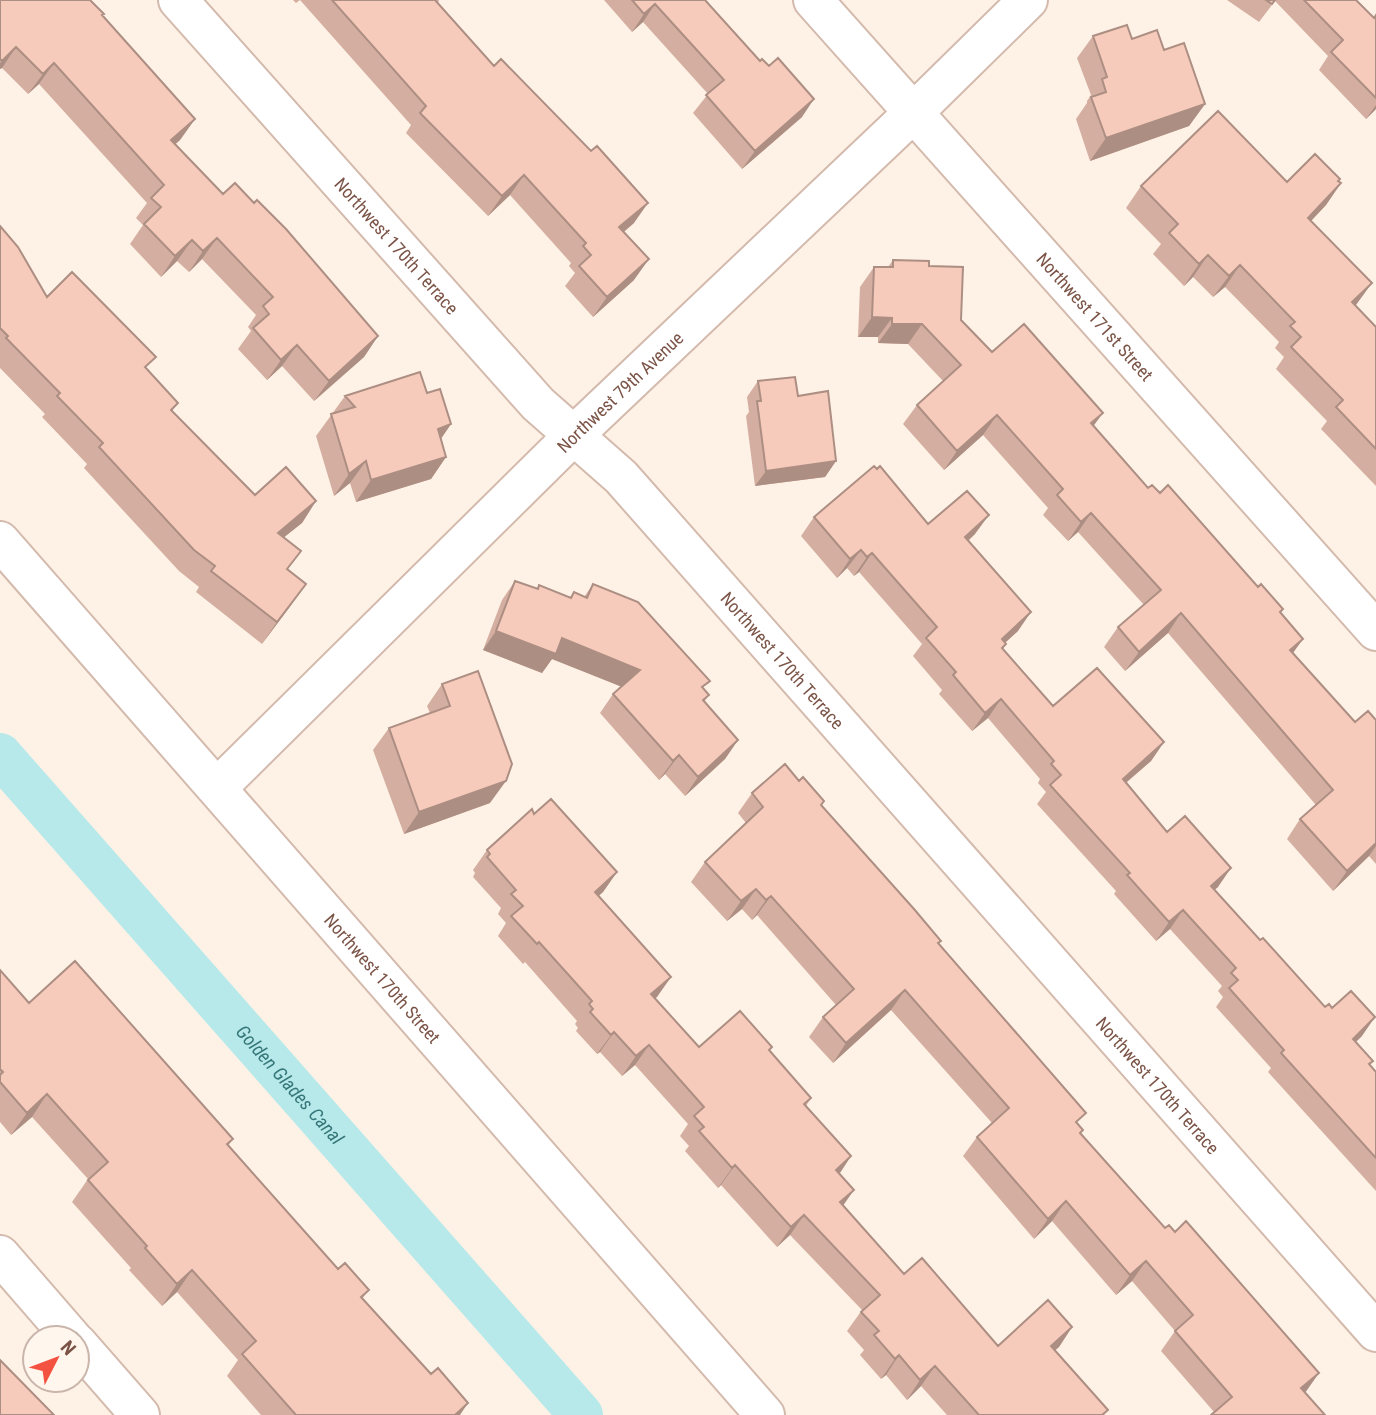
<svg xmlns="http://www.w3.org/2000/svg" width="1376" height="1415" font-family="'Roboto Condensed',sans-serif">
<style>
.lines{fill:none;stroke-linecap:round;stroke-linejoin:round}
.canal{stroke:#b8e9ea;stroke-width:44}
.minor-casing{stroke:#d4baad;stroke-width:42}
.tertiary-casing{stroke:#d4baad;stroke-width:42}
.minor{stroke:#fff;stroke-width:38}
.tertiary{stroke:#fff;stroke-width:38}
.wall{fill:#d4afa1}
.shaded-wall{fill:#ad8e83}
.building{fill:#f7cbbb;stroke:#ad8e83;stroke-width:2}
.labels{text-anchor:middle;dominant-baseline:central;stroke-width:7;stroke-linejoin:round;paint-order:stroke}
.street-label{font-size:18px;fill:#7b5447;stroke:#fff6ee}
.water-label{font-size:19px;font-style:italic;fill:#36777a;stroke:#fff6ee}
</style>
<rect width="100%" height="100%" fill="#fef2e6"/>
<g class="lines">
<!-- canal -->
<path class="canal" id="s1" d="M0 755 581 1415"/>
<defs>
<g id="minor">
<path id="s2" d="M178 0 538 404 621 477 1376 1332"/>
<path id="s3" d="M813 0 1376 631"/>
<path id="s4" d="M217 788 575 434 912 114 1028 0"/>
<path d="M0 1255 72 1338"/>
<path d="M77 1343 140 1415"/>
</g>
<g id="tertiary">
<path id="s5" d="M0 541 765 1415"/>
</g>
</defs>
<!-- minor casing -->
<use href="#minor" class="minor-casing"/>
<!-- tertiary casing -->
<use href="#tertiary" class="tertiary-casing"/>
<!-- minor -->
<use href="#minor" class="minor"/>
<!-- tertiary -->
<use href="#tertiary" class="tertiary"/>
</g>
<!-- wall -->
<path class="wall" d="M0 0 102 16 195 119 180 140 175 144 223 194 378 336 364 357 314 401 282 366 267 380 238 349 251 331 248 327 256 315 202 259 189 272 177 261 161 277 130 244 143 225 136 218 147 203 39 84 28 94 2 68 0 69Z
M293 0H439L438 3 634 223 624 232 634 280 593 317 565 286 575 273 569 266 571 263 510 195 488 216 406 133 411 125 300 0 296 3Z
M604 0H705L802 117 742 169 693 113 708 94 643 22 632 32Z
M1227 0H1356L1374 18 1376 15V109L1366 119 1319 70 1328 56 1275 1 1259 22Z
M1093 36 1132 39 1164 50 1205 104 1189 126 1090 161 1076 119 1087 103V101L1091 95 1077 58Z
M1338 181 1341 183 1326 205 1311 221 1355 306 1376 327V486L1321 429 1327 421 1276 369 1284 357 1275 348 1279 342 1225 287 1213 297 1193 277 1184 286 1153 254 1161 244 1126 208 1141 186Z
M0 226 47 297 147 369 178 403 172 411 255 495 316 501 302 523 284 537 301 551 287 570 291 605 262 644 196 592 199 587 179 571 84 468 87 464 42 417 45 414 0 368Z
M893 260 929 266 961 320 992 352 1094 426 1148 488 1160 493 1258 587 1283 609 1280 613 1303 639 1293 653 1355 722 1376 720V864L1369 856 1333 891 1287 839 1300 819 1316 805 1168 633 1125 671 1104 647 1118 627 1144 605 1078 532 1068 541 1043 515 1048 508 983 435 944 470 903 424 917 405 943 381 908 344 878 343V337H858L860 287 874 267H888Z
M758 381 798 396 836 461 825 477 755 486 746 416 749 412 747 397Z
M427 393 451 424 441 439 446 457 431 479 356 502 350 483 334 496 316 436 345 396Z
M814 517 928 524 975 534 968 541 1018 631 1005 643 1006 644 1003 649 1053 706 1164 742 1151 761 1126 783 1167 832 1218 887 1214 890 1260 940 1325 1007 1362 1036 1356 1042 1373 1061 1370 1065 1376 1072V1191L1268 1072 1271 1068 1216 1007 1223 997 1218 991 1222 986 1170 929 1156 941 1114 894 1116 891 1037 804 1046 792 1038 783 1040 779 988 718 972 731 939 694 942 690 913 656 922 644 859 572 854 576 847 568 837 578 801 536Z
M515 581 537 589 539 585 570 598 574 592 584 597 593 584 709 695 704 702 738 740 725 759 685 796 665 774 659 780 600 713 613 694 621 686 552 659 542 673 483 650 502 600Z
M442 684 490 803 404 834 373 750 389 728 430 713 427 706Z
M752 793 821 805 939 944 1083 1130 1081 1133 1305 1393 1214 1412 1161 1351 1175 1331 1132 1281 1116 1295 1052 1221 1034 1239 963 1156 977 1137 992 1123 891 1010 833 1063 809 1037 823 1017 836 1005 757 915 752 920 742 909 727 921 691 882 705 862 746 823 738 813Z
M534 814 617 872 603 892 598 896 671 977 655 998 699 1047 770 1050 811 1098 806 1106 851 1156 839 1174 843 1206 904 1274 998 1346 1072 1327 1059 1347 1055 1350 1108 1410 1104 1415H947L921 1386 907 1400 886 1375 881 1379 860 1355 864 1350 847 1331 862 1310 790 1235 777 1247 721 1185 718 1188 685 1151 689 1146 680 1136 688 1124 635 1065 622 1076 600 1052 597 1054 576 1031 578 1028 575 1024 577 1021 525 962 523 964 498 936 506 923 498 914 501 908 473 877 475 873 473 870 487 850Z
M0 970 29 1003 233 1139 228 1146 338 1269 369 1290 362 1299 460 1415H261L227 1376 238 1360 177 1292 162 1306 129 1270 131 1268 72 1202 88 1179 32 1117 11 1135 0 1122Z"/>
<!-- shaded-wall -->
<path class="shaded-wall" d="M655 4 643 22 632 32 644 14Z
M16 47 2 68 0 69V63Z
M54 63 39 84 28 94 43 74Z
M814 99 802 117 742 169 755 151Z
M1205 104 1189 126 1090 161 1106 138Z
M1376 105V109L1366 119Z
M195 119 180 140 157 161 171 140Z
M524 175 510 195 488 216 502 196Z
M1341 183 1326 205 1293 240 1308 218Z
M648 203 634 223 605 247 619 227Z
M217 238 202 259 189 272 203 251Z
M192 240 177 261 161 277 175 256Z
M1208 255 1193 277 1184 286 1199 264Z
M649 259 634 280 593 317 607 297Z
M1240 265 1225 287 1213 297 1229 276Z
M1372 283 1356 305 1337 324 1352 302Z
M872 317 892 318 878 337H858Z
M892 324H922L908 344 878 343Z
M378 336 364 357 314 401 329 381Z
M297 345 282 366 267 380 281 360Z
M1103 413 1089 432 1091 423Z
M997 415 983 435 944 470 957 451Z
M451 424 435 447 438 429Z
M446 457 431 479 356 502 371 480Z
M366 461 350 483 334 496 349 474Z
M836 461 825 477 755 486 766 471Z
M316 501 302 523 263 554 278 533Z
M1091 513 1078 532 1068 541 1081 522Z
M989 515 975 534 952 555 965 537Z
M861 550 847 568 837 578 850 559Z
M872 553 859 572 854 576 867 557Z
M306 584 291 605 262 644 277 622Z
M1031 612 1018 631 989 657 1002 639Z
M1181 613 1168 633 1125 671 1139 652Z
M496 631 562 638 640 670 627 689 552 659 542 673 483 650Z
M1303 639 1289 658 1290 650Z
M1001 699 988 718 972 731 985 713Z
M738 740 725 759 685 796 698 777Z
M1164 742 1151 761 1109 797 1123 779Z
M679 755 665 774 659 780 673 761Z
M506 781 490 803 404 834 419 812Z
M1376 843V846L1369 856 1333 891 1347 871Z
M1231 868 1218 887 1197 905 1211 886Z
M617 872 603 892 581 912 595 892Z
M756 889 742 909 727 921 741 901Z
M771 896 757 915 752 920 766 900Z
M1183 910 1170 929 1156 941 1169 922Z
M671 977 657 997 637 1014 651 994Z
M905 990 891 1010 833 1063 846 1043Z
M1375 1017 1362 1036 1339 1057 1353 1039Z
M614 1032 600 1052 597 1054 611 1035Z
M649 1045 635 1065 622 1076 636 1056Z
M47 1094 32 1117 11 1135 27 1113Z
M851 1156 838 1176 836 1170Z
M735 1165 721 1185 718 1188 732 1168Z
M854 1190 840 1210V1202Z
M1066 1201 1052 1221 1034 1239 1048 1219Z
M804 1215 790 1235 777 1247 791 1227Z
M1146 1261 1132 1281 1116 1295 1130 1275Z
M192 1270 177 1292 162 1306 177 1284Z
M1072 1327 1059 1347 1037 1366 1051 1346Z
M899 1355 886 1375 881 1379 895 1359Z
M935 1366 921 1386 907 1400 920 1380Z
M1319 1373 1305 1393 1301 1388Z
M468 1403 460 1415H455Z"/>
<!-- building -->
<path class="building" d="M0 0H90L104 14 102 15 195 119 171 140 223 194 235 183 254 203 257 200 286 229 378 336 329 381 297 345 281 360 253 328 269 314 263 306 273 297 217 238 203 251 192 240 175 256 144 224 161 207 151 198 164 185 54 63 43 74 16 47 2 61 0 59Z
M332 0H435L494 66 501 59 591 151 597 146 648 203 619 227 649 259 607 297 579 266 591 255 583 246 586 243 524 175 502 196 420 113 426 106Z
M632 0H705L760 61 762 59 769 66 778 58 814 99 755 151 706 95 724 80 655 4 644 14Z
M1266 0H1275L1272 4Z
M1304 0H1356L1374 18 1376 15V98L1331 52 1343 40Z
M1127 25 1132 39 1157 30 1164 50 1184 43 1205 104 1106 138 1091 97 1106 92 1102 79 1107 77 1093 36Z
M1218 111 1287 182 1315 154 1340 179 1338 181 1341 183 1308 218 1372 283 1352 302 1376 327V449L1336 407 1343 400 1291 347 1301 337 1290 326 1295 322 1240 265 1229 276 1208 255 1199 264 1169 233 1178 224 1141 186Z
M0 226 18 247 47 297 72 272 156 357 145 367 178 403 171 410 255 495 286 467 316 501 278 533 301 551 287 569 306 584 277 622 211 571 215 566 194 550 99 447 103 443 57 396 60 393 6 338 8 336 0 328Z
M893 260 929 261V266L963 267 961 320 992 352 1024 324 1103 413 1091 423 1148 488 1152 485 1160 493 1168 485 1258 587 1261 584 1283 609 1280 612 1303 639 1290 650 1355 722 1368 711 1376 720V843L1347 871 1300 819 1333 790 1181 613 1139 652 1118 627 1161 590 1091 513 1081 522 1057 495 1063 489 997 415 957 451 917 405 961 365 922 324H892V318L872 317 874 267H893Z
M420 372 427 393 440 389 451 424 438 429 446 457 371 480 366 461 349 474 331 414 355 407 345 396Z
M795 377 798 396 828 391 836 461 766 471 757 401H761L758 381Z
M874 466 877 469 880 466 928 524 967 491 989 515 965 537 1031 612 1002 639 1006 644 1002 648 1053 706 1097 668 1164 742 1123 779 1167 832 1185 816 1231 868 1211 886 1260 940 1263 938 1325 1007 1329 1004 1332 1008 1351 991 1375 1017 1353 1039 1373 1061 1369 1064 1376 1072V1158L1281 1053 1284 1050 1229 988 1238 980 1231 973 1236 968 1183 910 1169 922 1127 875 1130 873 1050 785 1061 775 1051 764 1054 761 1001 699 985 713 953 675 956 672 926 638 937 627 872 553 867 557 861 550 850 559 814 517Z
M515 581 538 589 539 585 571 598 574 592 587 598 593 584 638 602 710 681 702 687 709 695 703 700 738 740 698 777 679 755 673 761 613 694 640 670 562 638 556 654 496 631Z
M478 671 512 764 506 781 419 812 389 728 450 706 442 684Z
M785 764 799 781 803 777 824 801 821 805 914 909 941 941 938 943 1086 1113 1076 1122 1083 1130 1080 1133 1165 1228 1169 1225 1175 1232 1186 1221 1319 1373 1301 1388 1325 1415H1211L1232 1397 1175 1331 1193 1315 1146 1261 1130 1275 1066 1201 1048 1219 977 1137 1009 1108 905 990 846 1043 823 1017 854 989 771 896 766 900 756 889 741 901 705 862 763 807 752 793Z
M551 799 617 872 595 892 671 977 651 994 699 1047 740 1011 772 1047 769 1050 811 1098 804 1104 851 1156 836 1170 854 1190 840 1202 904 1274 922 1258 998 1346 1048 1300 1072 1327 1051 1346 1108 1410 1102 1415H979L935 1366 920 1380 899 1355 895 1359 874 1335 879 1331 861 1312 880 1295 804 1215 791 1227 735 1165 732 1168 699 1131 704 1127 694 1116 704 1107 649 1045 636 1056 614 1032 611 1035 590 1012 593 1009 589 1004 592 1001 539 942 537 944 511 916 523 906 511 894 516 890 487 857 490 854 487 850 532 809 534 814Z
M75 961 233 1139 227 1144 338 1269 345 1263 369 1290 361 1297 431 1374 438 1368 468 1403 455 1415H296L242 1354 256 1341 192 1270 177 1284 145 1248 147 1246 88 1180 108 1162 47 1094 27 1113 0 1082V1075L3 1072 0 1069V970L29 1003Z
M0 1360 54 1415H0Z"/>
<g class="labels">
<!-- street labels -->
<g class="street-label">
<text stroke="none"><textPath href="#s2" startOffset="329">Northwest 170th Terrace</textPath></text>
<text stroke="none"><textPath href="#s3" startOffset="424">Northwest 171st Street</textPath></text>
<text stroke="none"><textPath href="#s4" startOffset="565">Northwest 79th Avenue</textPath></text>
<text stroke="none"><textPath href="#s2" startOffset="896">Northwest 170th Terrace</textPath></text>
<text stroke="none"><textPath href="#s5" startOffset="581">Northwest 170th Street</textPath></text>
<text stroke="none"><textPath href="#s2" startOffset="1463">Northwest 170th Terrace</textPath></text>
</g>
<!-- water labels -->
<g class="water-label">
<text stroke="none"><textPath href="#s1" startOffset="439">Golden Glades Canal</textPath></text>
</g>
</g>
<!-- north arrow -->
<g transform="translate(56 1359) rotate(48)"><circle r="33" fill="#fff6ee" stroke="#cab5ab" stroke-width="2"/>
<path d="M0-5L12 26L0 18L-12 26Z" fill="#f45240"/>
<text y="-10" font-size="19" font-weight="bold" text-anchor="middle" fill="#7b5447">N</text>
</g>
</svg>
